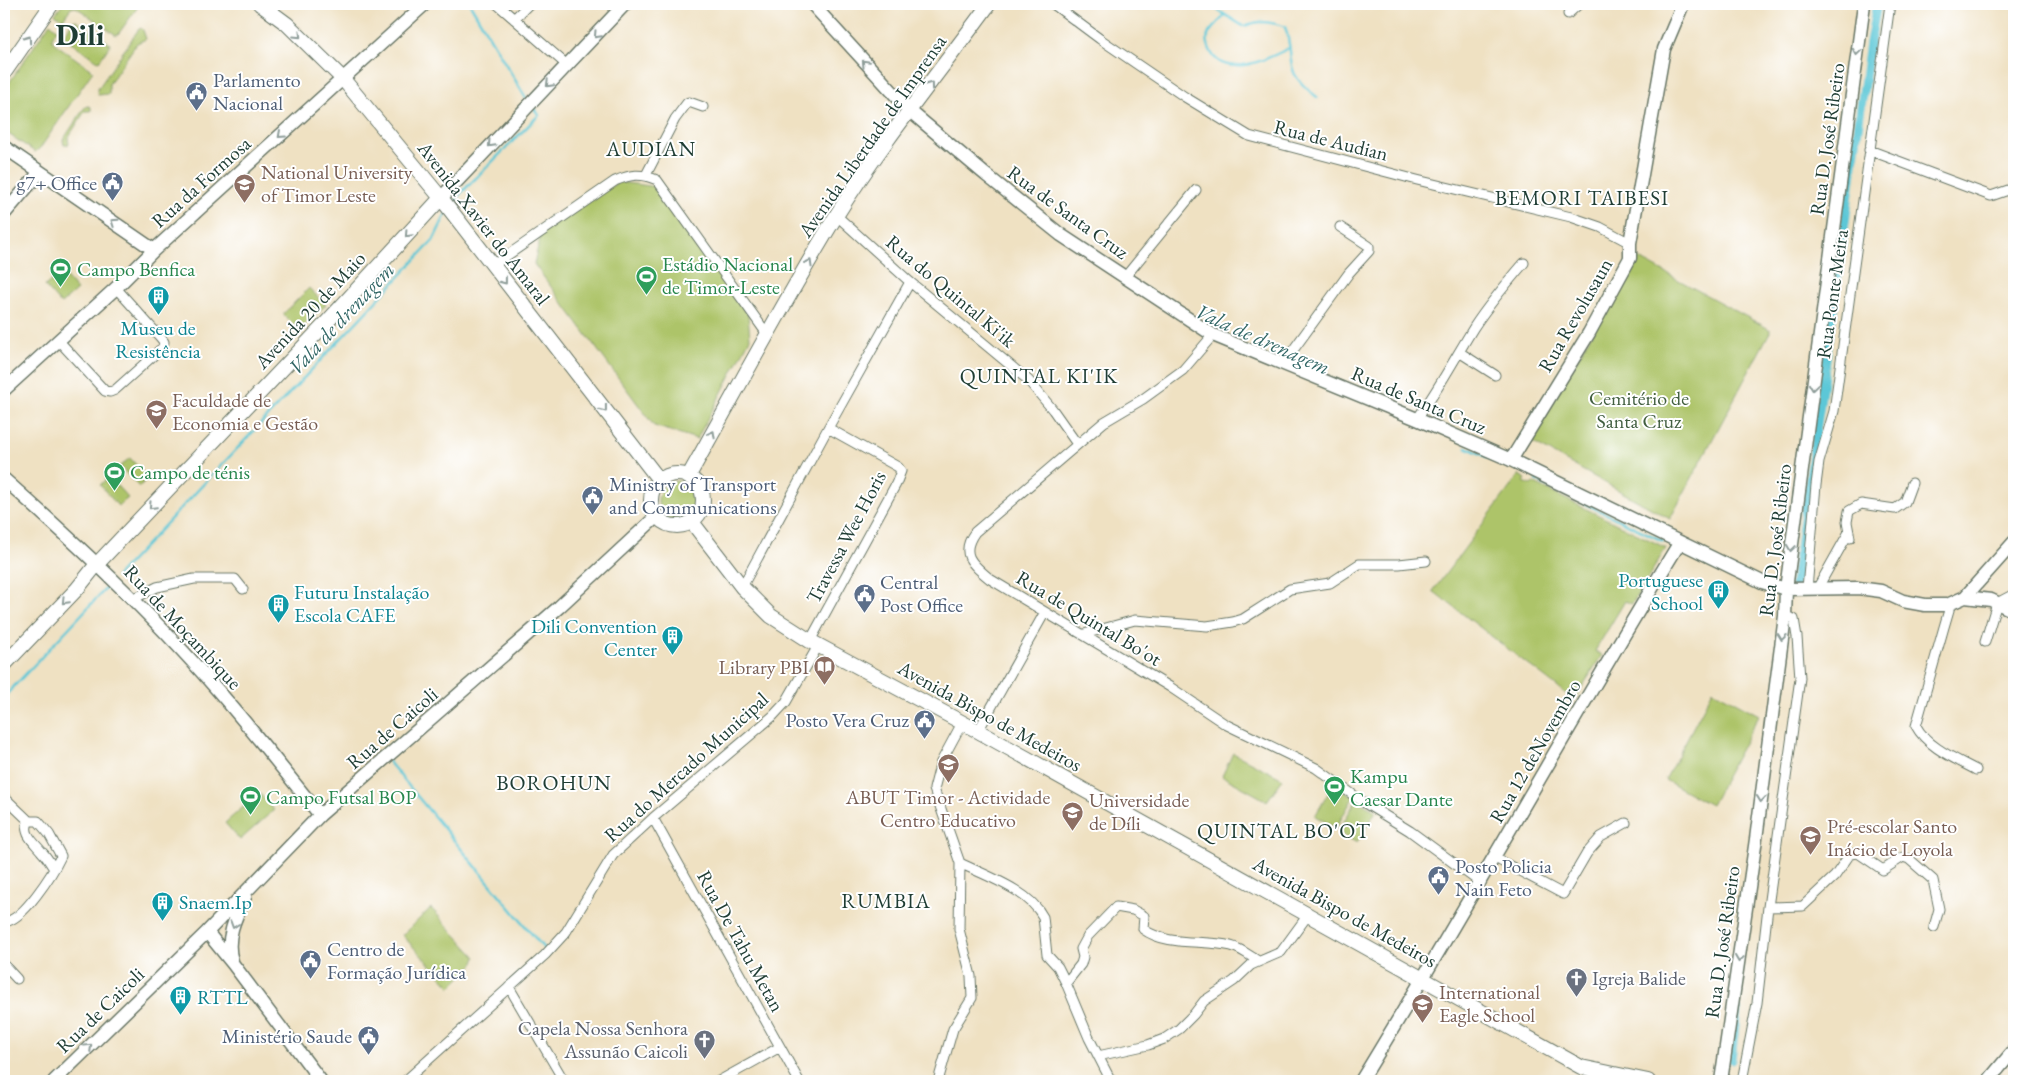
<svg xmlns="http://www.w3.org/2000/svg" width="2018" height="1085" font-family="'EB Garamond',serif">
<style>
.green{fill:#adc469;stroke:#66804e}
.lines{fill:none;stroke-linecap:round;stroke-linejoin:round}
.stream{stroke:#5cc7d7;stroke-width:2.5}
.canal{stroke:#5cc7d7;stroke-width:9}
.street-casing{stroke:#687666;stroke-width:11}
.secondary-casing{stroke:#687666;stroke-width:15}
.primary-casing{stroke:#687666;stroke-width:16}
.street{stroke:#fff;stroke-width:9}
.secondary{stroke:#fff;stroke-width:12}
.primary{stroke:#fff;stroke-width:14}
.oneway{stroke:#8f9e9a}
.labels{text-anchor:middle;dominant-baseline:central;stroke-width:4;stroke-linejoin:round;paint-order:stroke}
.service-label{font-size:20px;fill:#4e5e75;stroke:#fff;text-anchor:start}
.street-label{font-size:20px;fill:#1f3d34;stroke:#fff}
.education-label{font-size:20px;fill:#785e54;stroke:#fff;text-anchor:start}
.leisure-label{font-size:20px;fill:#27864d;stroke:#fff;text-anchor:start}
.culture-label{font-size:20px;fill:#0d838f;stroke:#fff;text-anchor:start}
.park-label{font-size:20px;fill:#425f41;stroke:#fff}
.worship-label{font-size:20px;fill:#5b616d;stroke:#fff;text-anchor:start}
.neighbourhood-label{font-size:21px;letter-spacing:1px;fill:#1f3d34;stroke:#fff}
.water-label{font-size:21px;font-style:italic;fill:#316665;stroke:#fff}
.town-label{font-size:30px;font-weight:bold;fill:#1f3d34;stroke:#fff}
</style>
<rect width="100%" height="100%" fill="#fff"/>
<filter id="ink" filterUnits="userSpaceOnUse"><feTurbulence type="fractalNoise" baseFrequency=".02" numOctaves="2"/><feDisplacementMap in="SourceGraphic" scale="10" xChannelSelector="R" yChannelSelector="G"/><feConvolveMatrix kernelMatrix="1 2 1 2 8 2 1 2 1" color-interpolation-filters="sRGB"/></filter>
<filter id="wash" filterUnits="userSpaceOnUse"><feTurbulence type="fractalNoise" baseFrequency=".0096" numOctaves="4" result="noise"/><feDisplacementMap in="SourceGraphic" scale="20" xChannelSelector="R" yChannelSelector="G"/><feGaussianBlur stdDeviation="1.12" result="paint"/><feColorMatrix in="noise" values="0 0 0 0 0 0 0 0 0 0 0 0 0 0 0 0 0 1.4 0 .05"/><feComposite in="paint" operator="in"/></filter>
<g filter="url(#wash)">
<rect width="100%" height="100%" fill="#efe1c2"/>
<!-- green -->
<path class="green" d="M63 4H140L119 33 116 35 76 7 71 8 63 19 55 14Z
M76 20 109 43 110 45 100 60 98 61 65 38 64 35 73 21Z
M50 23 57 29 52 38 53 42 93 71 41 147 35 152 4 131V90Z
M141 28 143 30 146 39 137 43 109 84V94L98 95 97 90 138 30Z
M88 106 91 107V111H85L68 138 69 144 64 145 63 140 85 107Z
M618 182 658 187 748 314 750 339 697 439 654 426 534 264 541 233Z
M1636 257 1771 330 1670 519 1530 441Z
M61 272 77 290 61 304 45 286Z
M309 288 326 305 299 330 283 314Z
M130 458 148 478 139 487 120 466Z
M1519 475 1526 479 1524 482 1531 485 1533 483 1666 548 1632 604 1625 601 1595 651 1602 655 1574 700 1433 591Z
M109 477 128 498 118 506 100 485Z
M658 501a20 20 0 1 1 40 0a20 20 0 1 1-40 0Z
M1713 690 1759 715 1711 805 1665 780Z
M1233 753 1283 779 1267 801 1222 776Z
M1333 785 1354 796 1336 828 1315 816Z
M259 793 274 810 240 840 225 823Z
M1356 800 1376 811 1357 843 1338 832Z
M431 908 476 957 474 963 451 987 402 935Z"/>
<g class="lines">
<!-- stream -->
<path class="stream" d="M470 4 527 100
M1208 4 1243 26C1249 25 1255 22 1260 22 1267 22 1280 24 1285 27 1297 63 1280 69 1317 97
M1225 15C1220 21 1213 27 1209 33 1206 38 1208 46 1211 52 1225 80 1270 58 1289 48
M452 206 461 193 539 115 532 106
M1466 447 1505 465
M1536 480 1663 541
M1684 553 1755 587
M116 577 433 241 447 212
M4 697 111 583
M388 761 546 951"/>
<!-- canal -->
<path class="canal" d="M1795 584 1870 42 1877 4
M1731 1059 1737 1010"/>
</g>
</g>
<g filter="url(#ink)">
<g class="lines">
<defs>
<path id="street" d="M497 4 568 66
M1053 4 1100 39 1185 97 1249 136 1417 180 1571 217 1600 227 1630 243
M1568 14 1579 4
M514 19 529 4
M1869 150 1991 196 2014 188
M646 175 675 119 687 103 689 102 703 107
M837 216 910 282 1028 380 1053 410 1077 444
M492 266 615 181C631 174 641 173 657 180L767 334
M1125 277 1196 190
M1213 335 1183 370 1143 399 1104 422 975 532C959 554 972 564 990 579L1170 687 1225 724 1316 768 1363 802 1410 831 1481 883
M58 340 105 391 110 392 115 390 163 347 164 342 160 337 116 288
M1459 352 1495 375
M1283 364 1349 273 1369 251V246L1340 227
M1417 419C1438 390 1455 358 1474 327 1489 304 1506 284 1524 263
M1850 538 1847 522 1849 511 1861 504 1895 509 1905 502 1912 483
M742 587 828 428 910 282
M1807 589 1816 485 1819 462 1834 411 1890 4
M1817 589 1849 532
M133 599 157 587 194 579H235L243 589
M1947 605 1949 610 1944 627 1916 726C1927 747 1956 759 1976 770
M1084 634 1135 620 1207 626 1233 622 1243 619 1290 589 1330 583 1359 564H1399L1426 561
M810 641 896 484 901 471 898 467 828 428
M1985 642 1997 603 2014 594
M978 731 1045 612
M4 797 29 821
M653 818 799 1081
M1495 858 1563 894 1587 853 1601 837 1626 823
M960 863C986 876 1029 890 1043 917L1047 955 1058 967 1066 983 1089 1038 1111 1081
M1768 907 1803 906 1835 876 1850 854 1858 853 1883 870 1903 857 1909 859 1933 880 1939 909 1934 927
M4 922C23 921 53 873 61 856L49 834 38 821H29C21 833 35 843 42 852 47 857 51 864 54 869
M4 965 17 979
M1066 983 1081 964 1083 957 1081 949 1088 936 1116 907 1133 910 1144 916 1143 929C1168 947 1202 939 1231 946 1240 948 1250 956 1258 961
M509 987 564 1081
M1098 1056 1148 1045 1164 1039 1179 1029 1194 1014 1204 1001 1234 981 1251 965 1281 952 1305 919
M405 1081 545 955 566 932 613 855 653 818 773 716 786 702 818 646
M719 1081 780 1047
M938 1081 953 1029 972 998 971 976 959 929 960 863 934 789 941 762 962 723
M1742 1081 1757 1003 1768 907 1800 678 1797 637 1794 619 1785 616"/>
<path id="secondary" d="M812 4 910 111 986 175 1061 235 1213 335 1417 419 1511 460 1762 582 1786 589 1858 588 1881 591 1903 601 1925 605H1947L1965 597 1991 600 2014 611
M4 147 154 250
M441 198 625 4
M4 214 40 172
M4 390 116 288 154 250 425 4
M1511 460 1589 333 1630 258V243L1664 49 1683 4
M4 479C77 544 150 612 214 686 251 728 285 772 320 815
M1965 597 2014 542
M207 932 233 964 321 1081
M232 961C225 939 235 918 245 897
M54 1081 207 932 320 815 559 607 657 516
M1361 1081C1470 903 1571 720 1680 542
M1721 1081 1756 839 1785 616 1786 589 1864 4
M1988 1081 2014 1050"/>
<path id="primary" d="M260 4 287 24 343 79 441 198 660 481
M4 73 52 4
M651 500a26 26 0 1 1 52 0a26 26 0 1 1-52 0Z
M688 477C737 390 784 301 836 216 882 142 938 74 989 4
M692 522 742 587 771 616 810 641 978 731 1581 1067 1648 1081
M4 665 77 589 97 564 327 322 441 198"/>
</defs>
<!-- street casing -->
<use href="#street" class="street-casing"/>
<!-- secondary casing -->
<use href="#secondary" class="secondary-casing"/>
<!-- primary casing -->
<use href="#primary" class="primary-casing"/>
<!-- street -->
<use href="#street" class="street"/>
<!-- secondary -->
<use href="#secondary" class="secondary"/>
<!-- primary -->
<use href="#primary" class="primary"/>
</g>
<!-- one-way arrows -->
<defs><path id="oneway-chevron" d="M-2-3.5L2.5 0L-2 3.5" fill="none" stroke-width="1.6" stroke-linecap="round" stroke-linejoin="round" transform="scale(1.25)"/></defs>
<g class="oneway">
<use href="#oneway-chevron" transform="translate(298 35) rotate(44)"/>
<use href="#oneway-chevron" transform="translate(597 35) rotate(133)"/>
<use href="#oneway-chevron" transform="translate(28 39) rotate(-55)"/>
<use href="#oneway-chevron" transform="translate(1857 52) rotate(98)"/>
<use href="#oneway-chevron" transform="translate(865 63) rotate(-133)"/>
<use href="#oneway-chevron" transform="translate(549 84) rotate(135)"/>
<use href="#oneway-chevron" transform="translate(930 85) rotate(-54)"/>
<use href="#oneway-chevron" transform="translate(281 135) rotate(138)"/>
<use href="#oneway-chevron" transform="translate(491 144) rotate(133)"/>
<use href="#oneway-chevron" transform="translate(114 222) rotate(-146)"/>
<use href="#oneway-chevron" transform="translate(408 234) rotate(133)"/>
<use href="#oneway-chevron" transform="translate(809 263) rotate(-60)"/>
<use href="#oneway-chevron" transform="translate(504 281) rotate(52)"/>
<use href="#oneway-chevron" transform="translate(1813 387) rotate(98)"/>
<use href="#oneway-chevron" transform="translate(604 409) rotate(52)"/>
<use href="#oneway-chevron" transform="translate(712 434) rotate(-61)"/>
<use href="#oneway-chevron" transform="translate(152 506) rotate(133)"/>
<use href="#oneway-chevron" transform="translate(1791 548) rotate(98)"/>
<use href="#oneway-chevron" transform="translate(65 601) rotate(134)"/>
<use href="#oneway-chevron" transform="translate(1782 637) rotate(97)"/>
<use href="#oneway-chevron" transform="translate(1761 799) rotate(97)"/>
<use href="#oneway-chevron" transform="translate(234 925) rotate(108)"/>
<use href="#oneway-chevron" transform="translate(1739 959) rotate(98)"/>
<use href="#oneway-chevron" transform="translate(89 1047) rotate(-44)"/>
</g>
</g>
<!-- icons -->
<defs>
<symbol id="civic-pin" viewBox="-11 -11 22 30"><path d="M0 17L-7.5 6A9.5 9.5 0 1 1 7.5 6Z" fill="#5c6f8a" stroke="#fff"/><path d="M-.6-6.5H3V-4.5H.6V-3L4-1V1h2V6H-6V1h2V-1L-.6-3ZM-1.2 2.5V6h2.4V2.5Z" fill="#fff"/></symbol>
<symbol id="university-pin" viewBox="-11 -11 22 30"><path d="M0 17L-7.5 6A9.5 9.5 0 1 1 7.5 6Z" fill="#8d6e63" stroke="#fff"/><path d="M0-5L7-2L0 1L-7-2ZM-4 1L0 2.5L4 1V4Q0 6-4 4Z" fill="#fff"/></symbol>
<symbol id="stadium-pin" viewBox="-11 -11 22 30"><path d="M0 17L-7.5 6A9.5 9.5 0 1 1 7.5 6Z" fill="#2e9e5b" stroke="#fff"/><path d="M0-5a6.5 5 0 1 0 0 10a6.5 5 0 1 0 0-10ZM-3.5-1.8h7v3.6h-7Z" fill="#fff"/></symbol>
<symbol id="building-pin" viewBox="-11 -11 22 30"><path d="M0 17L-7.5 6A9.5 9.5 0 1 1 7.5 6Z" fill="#0f9aa8" stroke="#fff"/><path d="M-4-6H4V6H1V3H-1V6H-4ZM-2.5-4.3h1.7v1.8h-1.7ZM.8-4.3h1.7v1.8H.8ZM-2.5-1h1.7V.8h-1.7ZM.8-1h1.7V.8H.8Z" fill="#fff"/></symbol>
<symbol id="library-pin" viewBox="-11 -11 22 30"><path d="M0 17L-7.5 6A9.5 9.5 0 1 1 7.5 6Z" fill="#8d6e63" stroke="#fff"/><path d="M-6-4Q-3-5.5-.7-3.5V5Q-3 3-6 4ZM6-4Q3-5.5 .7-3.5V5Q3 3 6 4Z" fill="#fff"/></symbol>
<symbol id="school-pin" viewBox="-11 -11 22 30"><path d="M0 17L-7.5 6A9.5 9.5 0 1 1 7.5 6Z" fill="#8d6e63" stroke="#fff"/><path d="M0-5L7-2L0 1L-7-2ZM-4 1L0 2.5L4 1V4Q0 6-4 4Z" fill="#fff"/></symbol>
<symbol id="church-pin" viewBox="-11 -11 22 30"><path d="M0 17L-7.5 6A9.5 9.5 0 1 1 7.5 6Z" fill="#6b7280" stroke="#fff"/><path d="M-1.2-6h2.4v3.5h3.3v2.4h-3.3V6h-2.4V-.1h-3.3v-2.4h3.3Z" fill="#fff"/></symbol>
</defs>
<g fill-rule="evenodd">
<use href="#civic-pin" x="184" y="80" width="25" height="34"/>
<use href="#civic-pin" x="100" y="170" width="25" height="34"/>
<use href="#university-pin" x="232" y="172" width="25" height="34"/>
<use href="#stadium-pin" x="48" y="256" width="25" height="34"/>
<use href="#stadium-pin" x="634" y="264" width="25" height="34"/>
<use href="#building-pin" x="146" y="284" width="25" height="34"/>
<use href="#university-pin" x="144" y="398" width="25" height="34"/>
<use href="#stadium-pin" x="102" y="460" width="25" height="34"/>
<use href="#civic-pin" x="580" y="484" width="25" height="34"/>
<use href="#building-pin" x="1706" y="578" width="25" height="34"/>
<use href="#civic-pin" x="852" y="582" width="25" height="34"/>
<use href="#building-pin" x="266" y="592" width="25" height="34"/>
<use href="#building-pin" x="660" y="624" width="25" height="34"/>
<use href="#library-pin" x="812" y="654" width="25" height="34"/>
<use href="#civic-pin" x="912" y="708" width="25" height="34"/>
<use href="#school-pin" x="936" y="752" width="25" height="34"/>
<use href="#stadium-pin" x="1322" y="774" width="25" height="34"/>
<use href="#stadium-pin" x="238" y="784" width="25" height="34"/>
<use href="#university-pin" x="1060" y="800" width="25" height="34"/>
<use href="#school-pin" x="1798" y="824" width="25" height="34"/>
<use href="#civic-pin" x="1426" y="864" width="25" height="34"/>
<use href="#building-pin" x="150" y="890" width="25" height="34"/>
<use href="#civic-pin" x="298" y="948" width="25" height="34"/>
<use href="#church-pin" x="1564" y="966" width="25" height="34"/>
<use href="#building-pin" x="168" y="984" width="25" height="34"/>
<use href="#school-pin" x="1410" y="992" width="25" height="34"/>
<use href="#civic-pin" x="356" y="1024" width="25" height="34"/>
<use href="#church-pin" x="692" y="1028" width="25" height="34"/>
</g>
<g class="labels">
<!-- service labels -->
<g class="service-label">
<text x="213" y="80">Parlamento<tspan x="213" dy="23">Nacional</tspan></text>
<text x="97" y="183" text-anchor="end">g7+ Office</text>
<text x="609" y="484">Ministry of Transport<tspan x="609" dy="23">and Communications</tspan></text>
<text x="880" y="582">Central<tspan x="880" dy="23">Post Office</tspan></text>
<text x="909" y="720" text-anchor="end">Posto Vera Cruz</text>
<text x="1455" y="866">Posto Policia<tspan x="1455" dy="23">Nain Feto</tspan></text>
<text x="327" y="949">Centro de<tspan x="327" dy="23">Formação Jurídica</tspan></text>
<text x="352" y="1036" text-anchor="end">Ministério Saude</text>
</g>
<!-- street labels -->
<g class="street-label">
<text transform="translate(872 136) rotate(-55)">Avenida Liberdade de Imprensa</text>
<text transform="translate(1827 139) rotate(-82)">Rua D. José Ribeiro</text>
<text transform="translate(1331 140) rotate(14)">Rua de Audian</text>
<text transform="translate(201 182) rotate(-42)">Rua da Formosa</text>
<text transform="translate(1068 212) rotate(36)">Rua de Santa Cruz</text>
<text transform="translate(484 223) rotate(52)">Avenida Xavier do Amaral</text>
<text transform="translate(951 291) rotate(40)">Rua do Quintal Ki'ik</text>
<text transform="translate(1832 294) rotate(-82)">Rua Ponte Meira</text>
<text transform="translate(310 310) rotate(-47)">Avenida 20 de Maio</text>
<text transform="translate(1575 315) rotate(-60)">Rua Revolusaun</text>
<text transform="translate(1419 400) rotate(23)">Rua de Santa Cruz</text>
<text transform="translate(846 537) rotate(-62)">Travessa Wee Horis</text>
<text transform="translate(1775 540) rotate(-83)">Rua D. José Ribeiro</text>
<text transform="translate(1089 618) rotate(31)">Rua de Quintal Bo'ot</text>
<text transform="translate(183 627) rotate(47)">Rua de Moçambique</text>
<text transform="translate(990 716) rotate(29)">Avenida Bispo de Medeiros</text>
<text transform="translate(392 728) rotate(-41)">Rua de Caicoli</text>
<text transform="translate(1535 751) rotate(-60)">Rua 12 deNovembro</text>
<text transform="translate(686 767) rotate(-42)">Rua do Mercado Municipal</text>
<text transform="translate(1345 912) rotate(29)">Avenida Bispo de Medeiros</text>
<text transform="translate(741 941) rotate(61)">Rua De Tahu Metan</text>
<text transform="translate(1722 942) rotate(-82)">Rua D. José Ribeiro</text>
<text transform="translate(100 1010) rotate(-44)">Rua de Caicoli</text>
</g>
<!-- education labels -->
<g class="education-label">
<text x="261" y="172">National University<tspan x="261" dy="23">of Timor Leste</tspan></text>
<text x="172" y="400">Faculdade de<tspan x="172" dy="23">Economia e Gestão</tspan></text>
<text x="809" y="667" text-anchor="end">Library PBI</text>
<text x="948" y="797" text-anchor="middle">ABUT Timor - Actividade<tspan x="948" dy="23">Centro Educativo</tspan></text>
<text x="1089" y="800">Universidade<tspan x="1089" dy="23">de Díli</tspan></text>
<text x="1827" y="826">Pré-escolar Santo<tspan x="1827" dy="23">Inácio de Loyola</tspan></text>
<text x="1439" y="992">International<tspan x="1439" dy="23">Eagle School</tspan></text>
</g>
<!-- leisure labels -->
<g class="leisure-label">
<text x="662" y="264">Estádio Nacional<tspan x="662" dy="23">de Timor-Leste</tspan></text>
<text x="77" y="269">Campo Benfica</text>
<text x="130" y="472">Campo de ténis</text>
<text x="1350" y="776">Kampu<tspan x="1350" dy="23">Caesar Dante</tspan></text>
<text x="266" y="797">Campo Futsal BOP</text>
</g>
<!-- culture labels -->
<g class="culture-label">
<text x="158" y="328" text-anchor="middle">Museu de<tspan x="158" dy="23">Resistência</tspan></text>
<text x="1703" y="580" text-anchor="end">Portuguese<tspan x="1703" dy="23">School</tspan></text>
<text x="294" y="592">Futuru Instalação<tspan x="294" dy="23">Escola CAFE</tspan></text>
<text x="657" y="626" text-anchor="end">Dili Convention<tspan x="657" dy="23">Center</tspan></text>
<text x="179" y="902">Snaem.Ip</text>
<text x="197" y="997">RTTL</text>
</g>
<!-- park labels -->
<g class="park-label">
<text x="1639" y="398">Cemitério de<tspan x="1639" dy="23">Santa Cruz</tspan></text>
</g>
<!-- worship labels -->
<g class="worship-label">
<text x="1592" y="978">Igreja Balide</text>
<text x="688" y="1028" text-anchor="end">Capela Nossa Senhora<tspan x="688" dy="23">Assunão Caicoli</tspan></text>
</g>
<!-- neighbourhood labels -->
<g class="neighbourhood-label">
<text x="651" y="148">AUDIAN</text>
<text x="1582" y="197">BEMORI TAIBESI</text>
<text x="1039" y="375">QUINTAL KI'IK</text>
<text x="554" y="782">BOROHUN</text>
<text x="1284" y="830">QUINTAL BO'OT</text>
<text x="886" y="900">RUMBIA</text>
</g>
<!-- water labels -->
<g class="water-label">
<text transform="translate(341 318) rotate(-47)">Vala de drenagem</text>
<text transform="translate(1263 339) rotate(24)">Vala de drenagem</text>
</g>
<!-- town labels -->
<g class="town-label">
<text x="80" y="34">Dili</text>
</g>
</g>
<!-- margin -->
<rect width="2018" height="1085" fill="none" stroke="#fff" stroke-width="20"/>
</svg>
